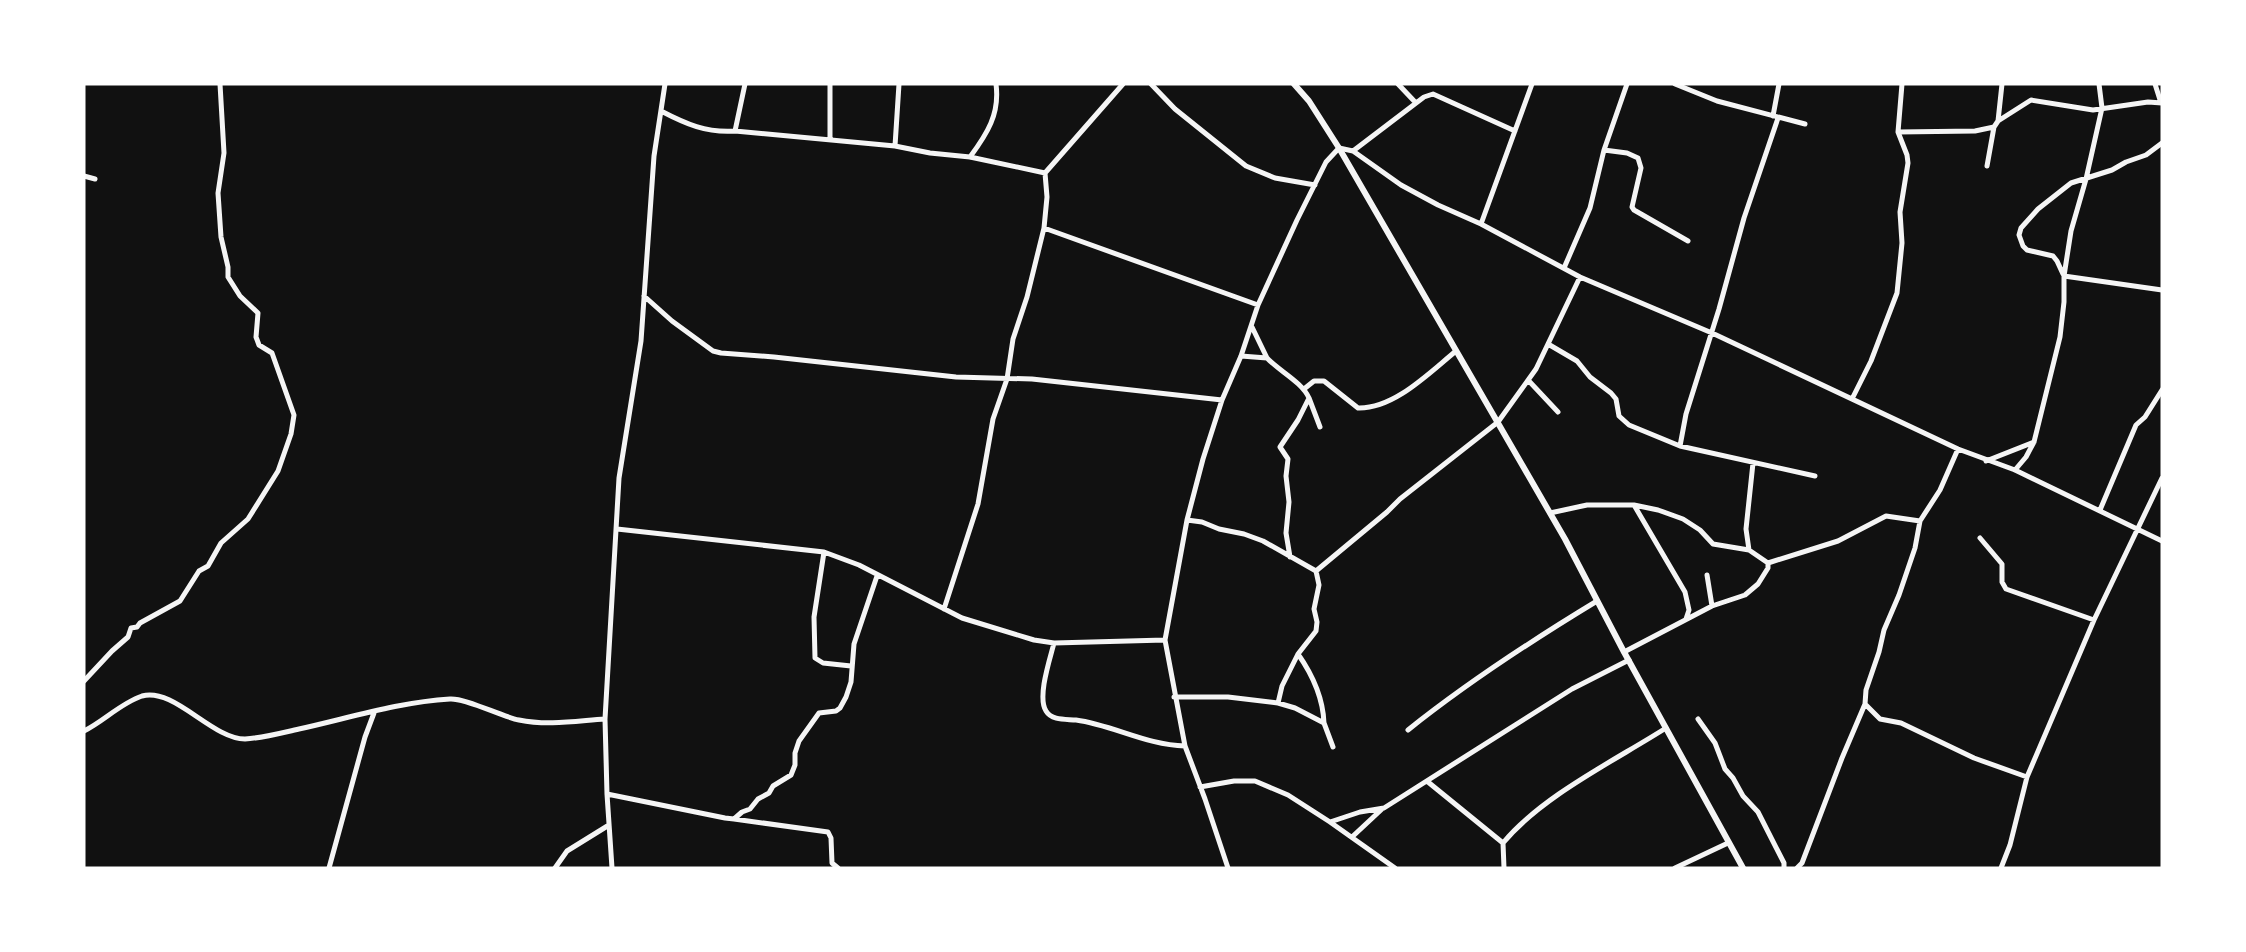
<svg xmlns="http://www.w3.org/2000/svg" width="2246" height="952" font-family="'Fira Sans Condensed',sans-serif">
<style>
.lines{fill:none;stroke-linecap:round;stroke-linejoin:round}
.minor{stroke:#f5f5f5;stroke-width:5}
.tertiary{stroke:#f5f5f5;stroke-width:6}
</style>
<rect width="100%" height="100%" fill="#111"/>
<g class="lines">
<!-- minor -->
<path class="minor" d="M830 84V138
M1151 84 1175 109 1246 166 1275 178 1315 185
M1398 84 1416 103
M1675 84 1717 101 1805 124
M2155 84 2161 103
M661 111C686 124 706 133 735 131L895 146 930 153 970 157 1045 173
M1773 116 1779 84
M1998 121 2031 100 2093 110 2148 102 2162 103
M735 131 745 84
M1898 132 1975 131 1994 127
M895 146 899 84
M1604 150 1627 153 1638 158 1641 168 1632 207 1634 210 1688 241
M1353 151 1424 97 1433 94 1515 131
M970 157C987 134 1000 114 996 84
M1987 166 1994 127 1998 121 2002 84
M84 176 95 179
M1481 224 1532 84
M1044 228 1258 305
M1564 268 1590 208 1604 150 1627 84
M2063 274 2057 261 2053 256 2027 250 2023 246 2019 235 2021 228 2038 209 2071 183 2112 170 2126 162 2146 155 2162 143
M2064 276 2162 290
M644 296 672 321 713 351 721 353 774 357 956 377 1032 379 1222 400
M1252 327 1267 358
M1548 344 1577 361 1590 377 1611 393 1616 399 1619 416 1629 425 1680 446 1815 476
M1241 356 1267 358C1279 371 1302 382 1309 398L1298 420 1280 447 1288 459 1286 476 1289 502 1286 533 1290 557
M1528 380 1558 412
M1304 389 1314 381H1324L1358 408C1394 409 1429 373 1456 351
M1309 398 1320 427
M1852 399 1871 361 1897 293 1902 243 1900 212 1908 163 1907 155 1898 132 1902 84
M1680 446 1686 414 1719 309 1744 218 1778 118
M1986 461 2034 442
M2015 470 2026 457 2034 442 2060 337 2064 302V276L2071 231 2086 179 2102 108 2099 84
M1634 505 1685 592 1689 610 1686 619
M2100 510 2136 425 2145 417 2162 390
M1550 513 1587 505H1634L1658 510 1683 519 1700 530 1713 544 1749 550 1768 563
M1187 520 1202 522 1219 529 1244 534 1263 541 1316 571 1319 585 1314 609 1317 622 1316 631 1298 654 1282 686 1278 703
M1920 521 1915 548 1899 595 1884 630 1879 652 1866 690 1865 704 1880 719 1901 723 1974 758 2027 777 2010 845 2001 868
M617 529 824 552 859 565 962 618 1034 640 1054 643 1165 640
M1980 538 2002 564V582L2006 589 2094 620
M1749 550 1746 529 1753 463
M824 552 814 617 815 658 823 663 851 666
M1768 563 1838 541 1886 516 1920 521 1940 490 1958 449
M1316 571 1387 512 1400 499 1498 422 1536 369 1580 277
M1707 575 1712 606
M944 609 978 504 993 419 1007 379 1013 339 1027 297 1044 228 1047 197 1045 173 1123 84
M1054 643C1050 659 1037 697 1046 711 1052 721 1066 719 1076 720 1113 725 1146 745 1185 746
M1624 652 1712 606 1745 595 1758 584 1768 568V563
M1298 654C1312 674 1323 698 1324 723
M84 681 112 651 128 637 131 628 137 627 140 623 180 601 199 571 208 566 221 543 248 519 278 471 291 434 294 415 272 353 259 345 256 337 258 313 240 296 228 277V267L221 237 218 193 224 153 220 84
M1174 697H1228L1278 703 1295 708 1324 723 1333 747
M1698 719 1715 743 1725 769 1733 778 1743 796 1758 812 1784 863V868
M1408 730C1468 682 1531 641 1597 601
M84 731C104 721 121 703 142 696 174 687 212 739 245 739 263 738 281 733 299 729 349 718 399 702 450 699 466 698 500 716 519 720 548 726 576 721 605 719
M2027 777 2094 620 2162 478
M1428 782 1503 843
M1200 787 1234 781H1255L1288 795 1330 822 1360 812 1384 808 1572 689 1629 660
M607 794 725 818 734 819 742 812 750 809 758 799 769 793 773 786 791 775 795 765V753L799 741 819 713 836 711 840 708 846 697 851 682 854 644 877 576
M734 819 828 832 831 838 832 863 838 868
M1330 822 1395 868
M1352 837 1382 809
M329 868 365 737 374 713
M555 868 567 851 609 825
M612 868 607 794 605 719 619 478 641 341 654 156 665 84
M1228 868 1205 799 1185 746 1165 640 1187 520 1203 459 1222 400 1241 356 1258 305 1297 220 1326 162 1339 148 1353 151 1401 185 1438 205 1481 224 1580 277 1712 333 1958 449 2015 470 2162 541
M1504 868 1503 843C1542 796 1614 761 1666 728
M1675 868 1728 843
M1797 868 1802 863 1842 758 1865 704"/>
<!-- tertiary -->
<path class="tertiary" d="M1294 84 1309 101 1339 148 1565 539 1624 652 1743 868"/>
</g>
<!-- border -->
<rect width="2246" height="952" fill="none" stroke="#ffffff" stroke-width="171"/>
</svg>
